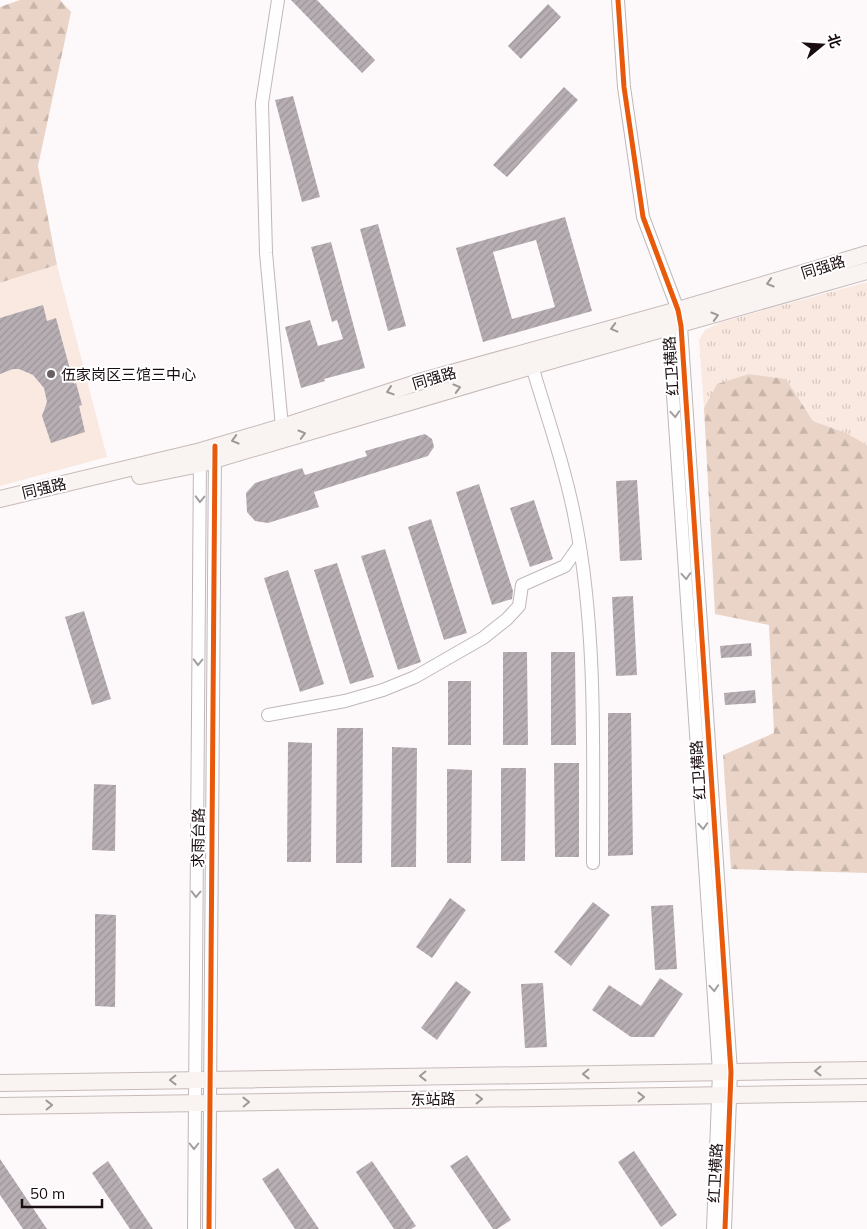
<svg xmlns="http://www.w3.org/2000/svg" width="867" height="1229" font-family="Mulish,'Noto Sans SC',sans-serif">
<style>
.grass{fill:url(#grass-tufts)}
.forest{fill:url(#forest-firs)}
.green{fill:#fae9e1}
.building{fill:url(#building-hatch);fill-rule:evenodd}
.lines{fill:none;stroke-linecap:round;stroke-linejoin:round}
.minor-casing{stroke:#bfb7b9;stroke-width:14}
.major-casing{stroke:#c7bbba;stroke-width:18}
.minor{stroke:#fffefe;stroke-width:12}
.major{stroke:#f9f3f2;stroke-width:16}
.cycleway-casing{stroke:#fff;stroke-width:8}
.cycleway{stroke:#e8590c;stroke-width:5}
.oneway{stroke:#9f9798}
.oneway2{stroke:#a39e9f}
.poi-dot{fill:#696062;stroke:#fff;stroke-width:2}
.labels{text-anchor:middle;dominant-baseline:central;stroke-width:4;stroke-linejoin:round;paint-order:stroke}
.street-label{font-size:15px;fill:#190d10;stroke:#fff}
.poi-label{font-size:15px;fill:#190d10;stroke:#fff;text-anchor:start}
</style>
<defs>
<pattern id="grass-tufts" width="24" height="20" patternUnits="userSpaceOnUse" patternTransform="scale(1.25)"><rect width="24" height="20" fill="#fae9e1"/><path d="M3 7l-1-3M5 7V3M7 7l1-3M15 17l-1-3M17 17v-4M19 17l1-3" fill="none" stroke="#d6c7c0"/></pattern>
<pattern id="forest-firs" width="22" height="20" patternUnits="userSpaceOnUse" patternTransform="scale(1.25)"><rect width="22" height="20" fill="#ead4c7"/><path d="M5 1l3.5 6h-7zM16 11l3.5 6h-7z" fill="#c8b5aa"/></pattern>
<pattern id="building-hatch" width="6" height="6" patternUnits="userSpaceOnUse" patternTransform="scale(1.25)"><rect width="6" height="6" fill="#b7aeb3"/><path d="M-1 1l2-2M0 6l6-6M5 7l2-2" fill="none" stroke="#9d9499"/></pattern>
</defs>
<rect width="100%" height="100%" fill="#fdf9fa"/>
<!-- grass -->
<path class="grass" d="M867 282V445L846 433 813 421 786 379 750 374 717 384 704 408 699 340 705 330 721 322Z"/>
<!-- forest -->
<path class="forest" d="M20 0H60L71 12 38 166 57 265 0 283V7Z
M749 374 786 379 813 421 846 433 867 445V873L731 869 723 755 774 733 769 625 715 614 704 408 717 384Z"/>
<!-- green -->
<path class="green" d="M57 265 107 457 0 486V283Z"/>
<!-- building -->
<path class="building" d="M291 0H317L375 60 362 73Z
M548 4 561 17 521 59 508 46Z
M564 87 578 100 507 177 493 165Z
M293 96 320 197 302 202 275 100Z
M565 217 592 311 483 342 456 248ZM536 240 555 307 512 319 493 252Z
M378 224 406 326 388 331 360 229Z
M331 242 365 368 324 379 325 381 301 388 285 327 310 320 318 346 343 339 337 320 332 322 311 247Z
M43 305 47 321 56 318 74 384 76 383 82 405 79 406 85 432 51 443 42 416 47 402 44 388 33 375 19 369H13L0 374V318Z
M425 434 432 439 434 447 428 456 314 492 319 507 268 523 255 521 247 512 246 493 255 483 302 468 305 475 367 456 365 451Z
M637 480 642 560 620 561 616 481Z
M479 484 513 591 512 599 492 605 456 492Z
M534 500 553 559 530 567 510 508Z
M431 519 467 633 444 640 408 527Z
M385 549 421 662 398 670 361 556Z
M337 563 374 677 350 684 314 570Z
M288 570 324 684 300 692 264 578Z
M633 596 637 675 616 676 612 597Z
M84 611 111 699 92 705 65 617Z
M751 643 752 656 721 658 720 646Z
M503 652H527L528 745H503Z
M551 652H575L576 745H551Z
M448 681H471V745H448Z
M755 690 756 703 725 705 724 693Z
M608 713H631L633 855 608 856Z
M337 728H363L362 863H336Z
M288 742 312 743 311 862H287Z
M392 747 417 748 416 867H391Z
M554 763H579V857H555Z
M501 768H526L525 861H501Z
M447 769 472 770 471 863H447Z
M94 784 116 785 115 851 92 850Z
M450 898 466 910 432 958 416 947Z
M593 902 610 915 571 966 554 952Z
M673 905 677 969 655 970 651 906Z
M95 914 116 915 115 1007 95 1006Z
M660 978 683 994 654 1037H631L592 1010 609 985 641 1006Z
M456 981 471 992 437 1040 421 1028Z
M543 983 547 1047 525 1048 521 984Z
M634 1151 677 1215 661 1227 618 1162Z
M467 1155 511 1220 497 1229H493L450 1166Z
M0 1159 47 1229H23L0 1195Z
M108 1161 153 1229H130L92 1173Z
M372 1161 416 1226 411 1229H394L356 1172Z
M278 1168 319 1229H295L262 1179Z"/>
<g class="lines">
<defs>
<path id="minor" d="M278 0 262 103 266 253 282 427
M618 0 624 87 643 217 678 310 681 326 731 1072 725 1229
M668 321 719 1072 713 1229
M532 366C547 417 565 467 575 519 597 629 593 751 593 863
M268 715 345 701 383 690 415 677 483 638 507 619 519 606 522 585 565 566 579 546
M194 1229 200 457
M209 1229 215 451"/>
<path id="major" d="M140 476 200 464 532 366 867 271
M0 499 201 451 282 427 419 382 678 310 867 254
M0 1083 867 1070
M0 1106 867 1093"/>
</defs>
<!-- minor casing -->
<use href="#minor" class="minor-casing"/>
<!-- major casing -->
<use href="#major" class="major-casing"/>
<!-- minor -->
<use href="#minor" class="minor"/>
<!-- major -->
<use href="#major" class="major"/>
<defs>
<path id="cycleway" d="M618 0 624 87 643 217 678 310 681 326 731 1072 725 1229
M209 1229 215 446"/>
</defs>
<!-- cycleway casing -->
<use href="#cycleway" class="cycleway-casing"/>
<!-- cycleway -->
<use href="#cycleway" class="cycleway"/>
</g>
<!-- one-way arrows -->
<defs><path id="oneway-chevron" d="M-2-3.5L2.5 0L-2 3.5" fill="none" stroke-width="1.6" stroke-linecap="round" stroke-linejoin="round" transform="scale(1.25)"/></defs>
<g class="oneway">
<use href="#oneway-chevron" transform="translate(770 283) rotate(163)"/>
<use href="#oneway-chevron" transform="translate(715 316) rotate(-16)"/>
<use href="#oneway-chevron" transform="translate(614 328) rotate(165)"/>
<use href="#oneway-chevron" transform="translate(457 388) rotate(-16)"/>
<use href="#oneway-chevron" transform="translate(390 391) rotate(162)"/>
<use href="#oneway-chevron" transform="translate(302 434) rotate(-16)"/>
<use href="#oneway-chevron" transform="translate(235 440) rotate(164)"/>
<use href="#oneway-chevron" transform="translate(818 1071) rotate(179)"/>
<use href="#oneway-chevron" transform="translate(586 1074) rotate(179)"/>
<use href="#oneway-chevron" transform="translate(423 1076) rotate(179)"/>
<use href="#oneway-chevron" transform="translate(173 1080) rotate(179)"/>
<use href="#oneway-chevron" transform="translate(641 1097) rotate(-1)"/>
<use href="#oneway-chevron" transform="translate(479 1099) rotate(-1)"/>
<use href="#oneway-chevron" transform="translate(246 1102) rotate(-1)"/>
<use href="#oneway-chevron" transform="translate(49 1105) rotate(-1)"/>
</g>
<g class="oneway2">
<use href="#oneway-chevron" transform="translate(675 414) rotate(86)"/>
<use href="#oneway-chevron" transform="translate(200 499) rotate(91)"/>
<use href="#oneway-chevron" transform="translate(686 576) rotate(86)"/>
<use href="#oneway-chevron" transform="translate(198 662) rotate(91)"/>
<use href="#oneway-chevron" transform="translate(703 826) rotate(86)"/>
<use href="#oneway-chevron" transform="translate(196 894) rotate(91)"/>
<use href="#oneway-chevron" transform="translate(714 988) rotate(86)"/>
<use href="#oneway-chevron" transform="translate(194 1146) rotate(90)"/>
</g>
<!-- markers -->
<circle class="poi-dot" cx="51" cy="374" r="5"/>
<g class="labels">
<!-- street labels -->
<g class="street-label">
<text transform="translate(823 267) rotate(-17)">同强路</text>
<text transform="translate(671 366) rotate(-94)">红卫横路</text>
<text transform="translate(434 378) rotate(-16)">同强路</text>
<text transform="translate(44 488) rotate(-13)">同强路</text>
<text transform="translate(698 770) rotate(-94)">红卫横路</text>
<text transform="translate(198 838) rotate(-89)">求雨台路</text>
<text transform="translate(433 1099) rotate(-1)">东站路</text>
<text transform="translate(715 1173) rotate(-87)">红卫横路</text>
</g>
<!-- poi labels -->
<g class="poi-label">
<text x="61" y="374">伍家岗区三馆三中心</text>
</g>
</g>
<!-- north arrow -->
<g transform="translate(822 45) rotate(72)" stroke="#ffffff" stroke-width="4" paint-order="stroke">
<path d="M0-4L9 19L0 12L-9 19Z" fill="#190d10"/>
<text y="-8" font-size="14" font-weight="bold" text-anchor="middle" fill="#190d10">北</text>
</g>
<!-- scale -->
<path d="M22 1199v8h80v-8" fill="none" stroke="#190d10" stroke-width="2.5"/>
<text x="30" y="1199" font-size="15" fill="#190d10" stroke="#ffffff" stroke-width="4" paint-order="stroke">50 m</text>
</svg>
